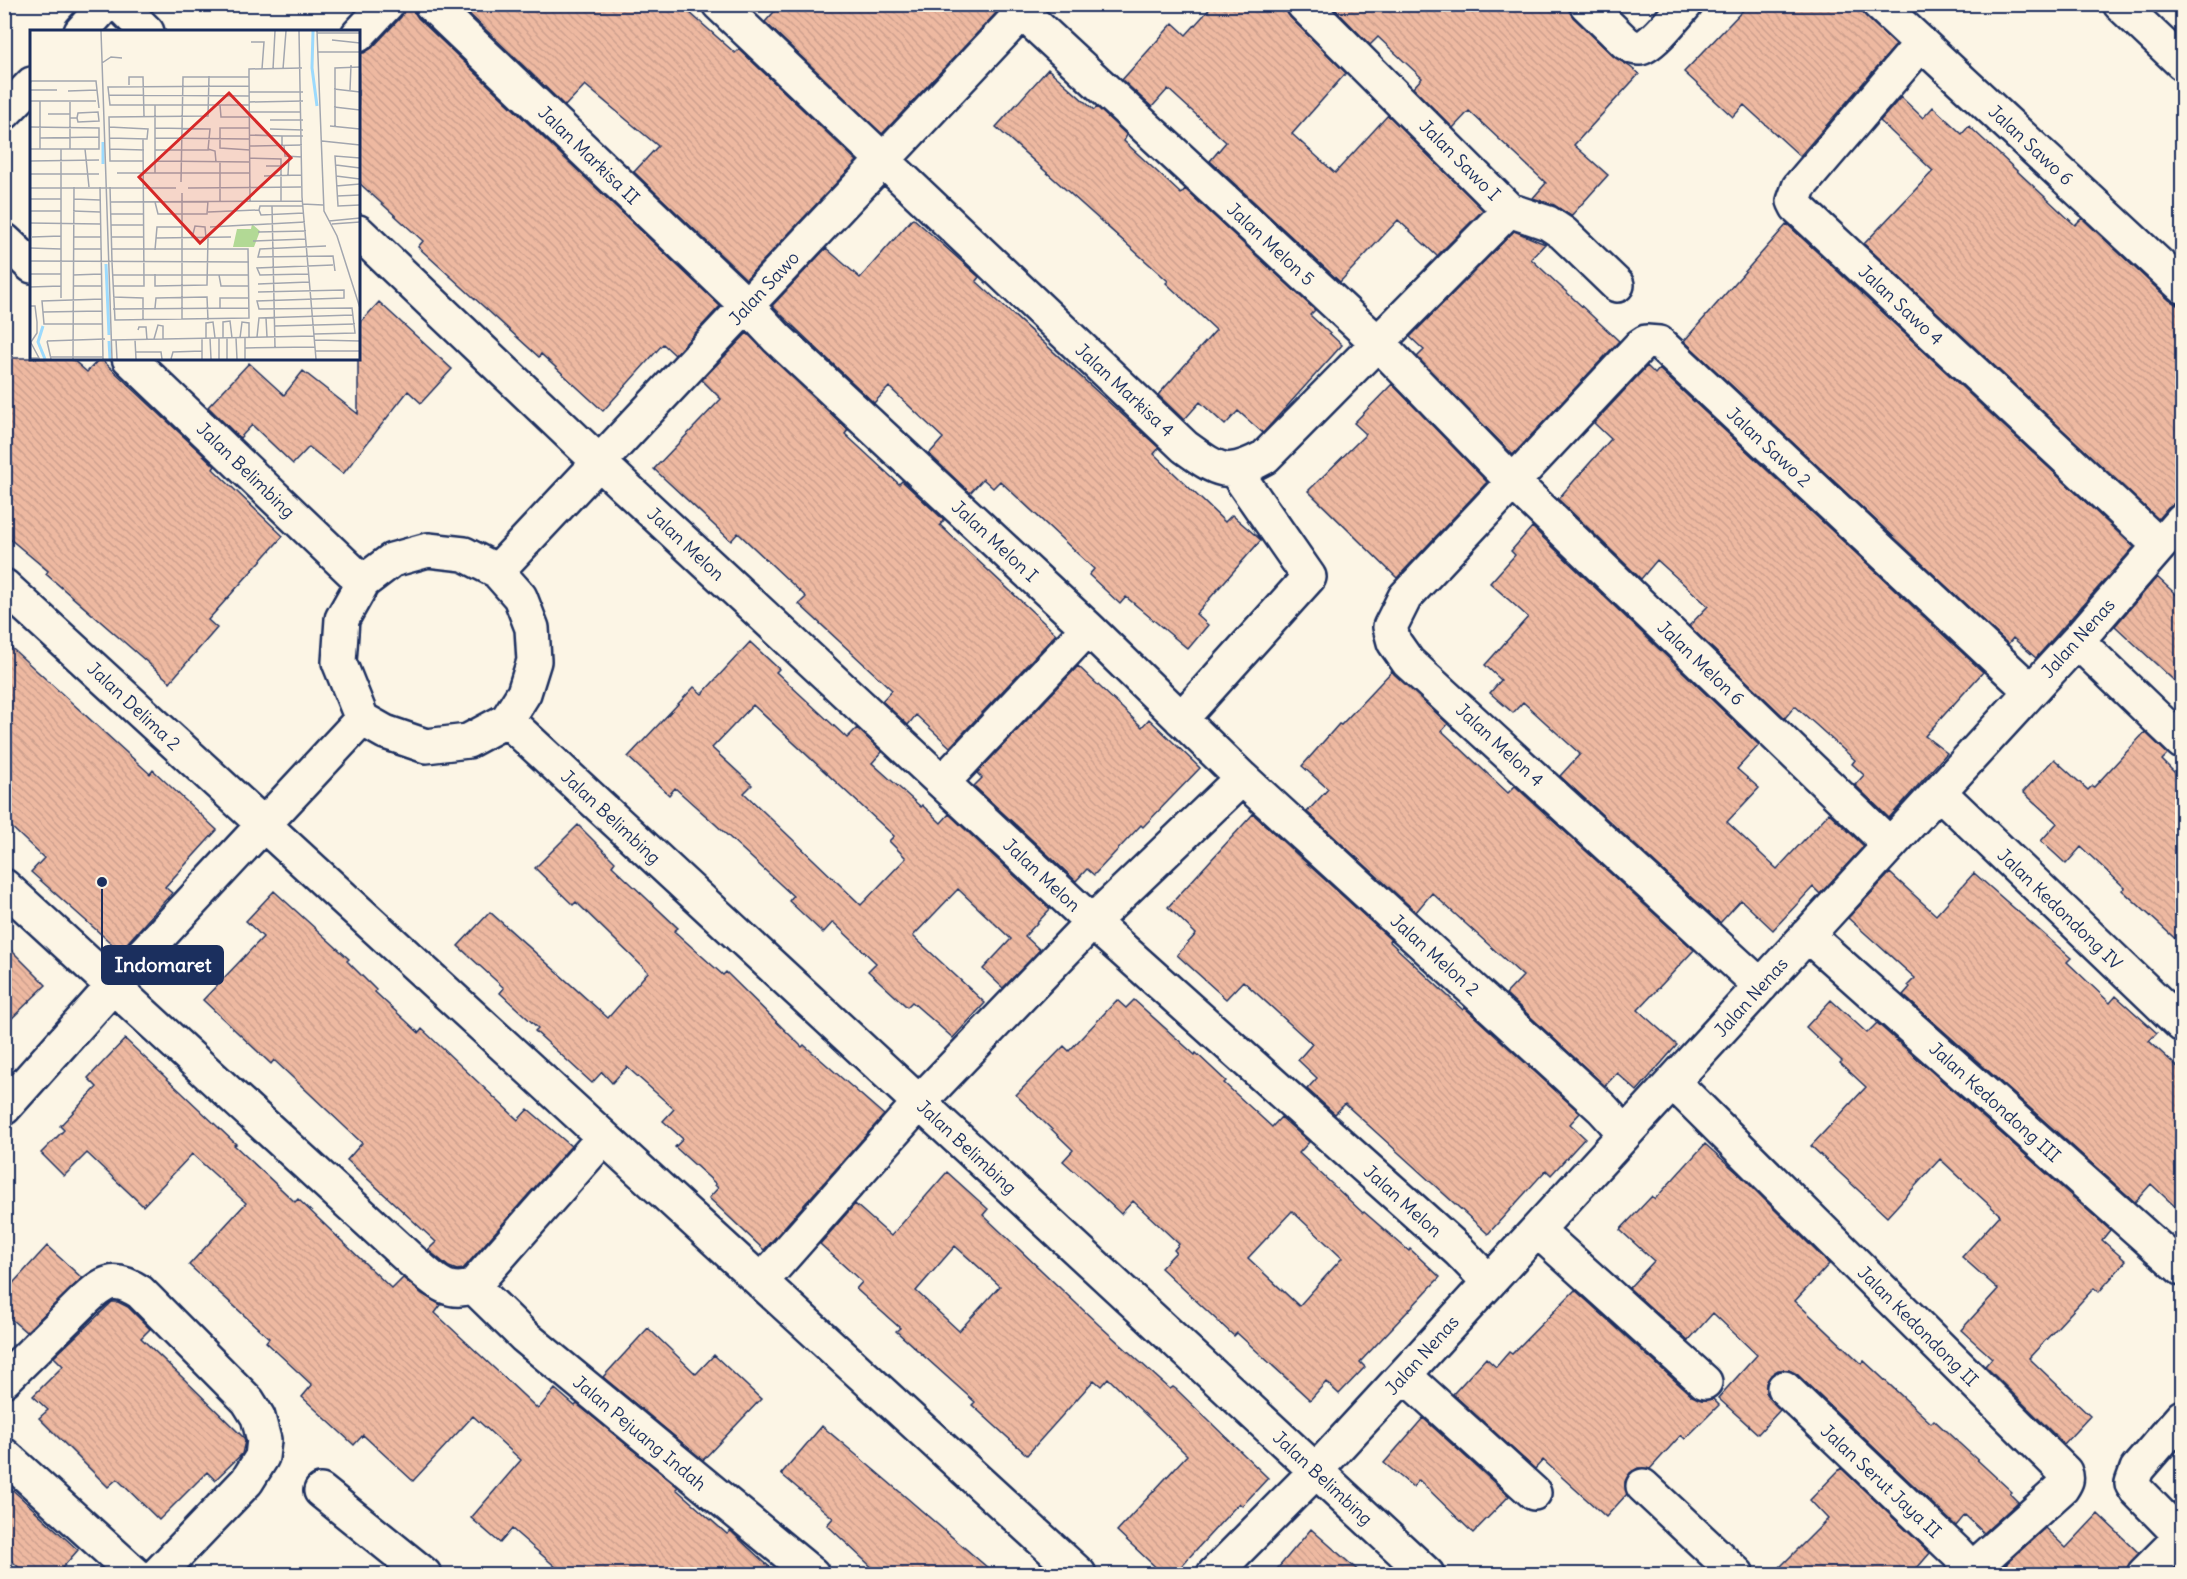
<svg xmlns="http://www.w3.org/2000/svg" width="2187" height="1579" font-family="Delius,sans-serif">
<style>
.building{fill:url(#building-back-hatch);stroke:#1b2f5e;stroke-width:1.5;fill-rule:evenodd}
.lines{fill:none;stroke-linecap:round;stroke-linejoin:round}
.minor-casing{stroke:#1b2f5e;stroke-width:38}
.minor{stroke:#fcf5e5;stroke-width:33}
.labels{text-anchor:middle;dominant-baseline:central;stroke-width:4.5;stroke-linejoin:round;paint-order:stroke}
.street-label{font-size:18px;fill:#1b2f5e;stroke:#fcf5e5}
.inset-river{fill:none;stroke:#9cdafd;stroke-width:3}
.inset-road{fill:none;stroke:#a2a6af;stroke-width:1.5}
.view{fill:#d62828;fill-opacity:0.15;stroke:#d62828;stroke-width:3}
.inset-edge{fill:none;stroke:#1b2f5e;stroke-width:3}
.leader{fill:none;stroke:#1b2f5e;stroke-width:2}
.callout-dot{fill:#1b2f5e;stroke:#fcf5e5;stroke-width:2}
.callout{fill:#1b2f5e;stroke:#1b2f5e;stroke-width:2}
.callout-label{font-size:20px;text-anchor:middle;font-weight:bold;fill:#fff}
</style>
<defs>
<pattern id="building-back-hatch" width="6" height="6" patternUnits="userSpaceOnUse" patternTransform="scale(1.5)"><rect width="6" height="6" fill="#eeb9a1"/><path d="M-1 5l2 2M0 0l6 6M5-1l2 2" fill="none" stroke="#cc9f8d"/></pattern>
</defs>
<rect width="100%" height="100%" fill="#fcf5e5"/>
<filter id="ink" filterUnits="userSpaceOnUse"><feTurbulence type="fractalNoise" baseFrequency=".0167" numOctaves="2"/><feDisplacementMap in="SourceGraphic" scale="12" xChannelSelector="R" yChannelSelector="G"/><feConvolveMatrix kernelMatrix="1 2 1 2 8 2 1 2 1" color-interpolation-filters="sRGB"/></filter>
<g filter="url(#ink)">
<!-- building -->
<path class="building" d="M408 4H413V10L418 18 720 306 675 355 663 344 603 411 541 354 539 357 418 247 423 241 358 182V53H364L372 48 401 17Z
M459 4H680L735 53 739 49 857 161 746 279 634 172 658 146 585 85 565 106Z
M781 4H991L997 12 882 134 765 22Z
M1214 4H1285L1290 17 1346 73 1292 134 1335 173 1388 115 1483 210 1437 256 1398 220 1340 282 1210 161 1226 142 1168 89 1152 107 1122 80 1173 23 1186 35Z
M1330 4H1568L1573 17 1613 56 1629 66 1639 74 1574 145 1608 175 1571 216 1554 205 1533 198 1546 183 1469 111 1453 128 1413 88 1422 78 1378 37 1370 45Z
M1749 4H1855L1896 45 1800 156 1744 105 1733 117 1684 72Z
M1048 69 1094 110 1097 107 1127 135 1124 141 1181 194 1185 189 1315 310 1310 315 1342 345 1263 433 1238 411 1225 425 1200 402 1184 420 1158 395 1216 330 1166 283 1168 281 996 127Z
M1901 97 1923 118 1933 107 1962 134 1969 126 2075 225 2082 218 2169 300 2182 308V502L2175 503 2168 507 2158 519 1864 244 1933 171 1880 121Z
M913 218 979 277 976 281 1159 448 1154 454 1225 522 1232 515 1261 540 1196 614 1208 625 1188 649 1126 597 1120 604 1089 575 1094 569 1000 481 993 488 983 479 970 493 929 454 943 438 889 387 874 403 772 306 826 248 860 278Z
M1787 224 2134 547 2036 658 2013 638 2008 644 1684 341Z
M1514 231 1545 244 1531 259 1619 341 1513 455 1417 357 1424 350 1410 337Z
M379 302 452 369 421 403 408 391 343 474 309 447 293 464 252 425 240 438 208 407 249 363 284 395 303 371 358 414V325Z
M747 333 848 430 845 434 899 484 902 481 944 520 940 525 1056 634 950 747 916 715 908 725 882 701 892 690 799 604 806 597 738 533 731 541 654 469 721 399 702 380Z
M4 358H71L87 372 100 358 215 466 213 469 283 536 208 620 217 628 170 682 46 574 48 571 4 534Z
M1647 366 1655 374 1659 369 1983 672 1925 736 1947 753 1889 818 1855 785 1864 775 1852 764 1855 760 1795 706 1785 718 1689 626 1708 606 1657 560 1641 579 1558 499 1611 439 1594 423Z
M1392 384 1487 482 1397 578 1308 491 1366 434 1354 423Z
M1532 527 1759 745 1737 769 1759 788 1727 822 1777 869 1829 813 1864 846 1820 894 1813 887 1773 930 1741 900 1720 923 1560 776 1580 754 1523 702 1513 713 1490 693 1501 680 1485 665 1528 617 1490 583 1515 555 1511 551Z
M2157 577 2182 600V688L2115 626Z
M4 641 150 774 153 770 217 830 165 887 172 893 120 951 31 872 44 858 4 820Z
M750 642 779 669 776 672 847 738 857 728 882 752 872 763 921 807 922 805 941 823 949 814 1050 909 1025 936 1040 950 1003 988 983 969 1011 939 958 889 913 936 985 1003 953 1038 912 1002 907 1007 868 971 876 963 833 922 823 933 789 901 793 896 715 824 675 788 669 795 628 757 694 687 702 694ZM753 705 894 836 889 841 906 858 861 905 744 793 752 785 712 748Z
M1078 666 1142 727 1149 719 1200 768 1143 827 1141 825 1094 875 1087 869 1076 881 974 786 982 778 977 773Z
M1392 671 1448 724 1442 731 1508 793 1515 786 1694 950 1638 1010 1677 1045 1637 1091 1617 1073 1605 1086 1506 994 1523 976 1432 893 1416 912 1307 812 1328 789 1302 766 1339 724 1341 725Z
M2145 732 2168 754 2162 760 2182 780V945L2122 890 2125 888 2081 847 2066 864 2041 841 2057 823 2023 792 2054 759 2088 790 2092 786 2094 787Z
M1253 814 1391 940 1389 941 1463 1010 1465 1008 1580 1113 1570 1124 1585 1138 1551 1175 1546 1170 1488 1234 1345 1104 1335 1114 1307 1089 1317 1078 1298 1060 1312 1044 1243 981 1226 999 1177 955 1196 934 1168 907Z
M578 825 615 862 612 866 678 928 674 931 723 975 726 972 802 1047 804 1045 884 1115 764 1250 709 1198 718 1188 715 1185 716 1184 675 1147 683 1139 663 1121 674 1109 627 1067 612 1083 602 1072 592 1083 535 1031 538 1028 500 993 504 988 458 946 490 912 608 1018 648 972 576 902 573 905 535 868Z
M1890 873 1936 915 1974 873 2071 958 2067 962 2110 1003 2116 996 2157 1033 2149 1041 2182 1071V1213L2151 1184 2135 1202 1903 995 1910 987 1908 985 1915 978 1848 918Z
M274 891 349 959 347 961 376 990 375 992 419 1033 422 1029 518 1120 528 1109 571 1146 463 1269 457 1270 449 1267 428 1250 436 1242 347 1160 362 1143 274 1060 271 1064 203 1000 263 937 246 921Z
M4 943 46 985 4 1026Z
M1117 1000 1126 1008 1134 1000 1195 1055 1196 1053 1226 1081 1224 1083 1272 1127 1281 1117 1309 1142 1299 1153 1363 1213 1364 1212 1409 1251 1410 1249 1440 1277 1360 1362 1365 1367 1339 1394 1326 1382 1310 1400 1237 1333 1234 1336 1161 1268 1176 1252 1174 1250 1179 1244 1133 1201 1121 1214 1092 1187 1063 1161 1073 1150 1016 1095 1064 1046 1069 1051ZM1292 1211 1342 1258 1299 1306 1248 1258Z
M1831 1000 1867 1033 1877 1023 2110 1230 2102 1240 2126 1261 2099 1292 2094 1288 2029 1358 2090 1416 2064 1444 1985 1366 1992 1358 1961 1330 1998 1289 1962 1257 2000 1215 1940 1159 1887 1217 1811 1146 1866 1087 1840 1063 1842 1061 1806 1027Z
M125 1039 236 1144 234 1145 295 1202 298 1199 392 1289 403 1278 422 1294 441 1305 435 1313 538 1409 555 1389 575 1406 577 1404 678 1487 676 1489 727 1534 731 1531 735 1535 778 1575H565L512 1529 500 1543 471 1518 521 1460 473 1416 413 1481 363 1435 354 1445 302 1397 312 1385 266 1342 269 1338 189 1265 246 1203 192 1154 143 1206 87 1153 64 1176 41 1153 64 1130 60 1126 97 1087 88 1078Z
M1705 1144 1741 1176 1829 1264 1795 1301 1862 1364 1864 1361 1931 1423 1934 1420 2012 1492 2010 1494 2018 1502 1984 1533 1965 1515 1956 1526 1797 1374 1789 1370H1778L1771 1375 1766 1383V1394L1780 1410 1758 1434 1718 1398 1757 1355 1713 1313 1688 1341 1629 1288 1654 1261 1620 1230 1652 1196 1655 1199Z
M947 1172 988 1209 983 1215 1099 1325 1170 1389 1173 1387 1176 1389 1268 1478 1242 1506 1239 1503 1173 1575H1164L1117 1531 1187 1455 1108 1378 1101 1386 1094 1380 1027 1455 972 1405 975 1402 896 1331 900 1328 856 1289 862 1282 820 1244 855 1204 891 1236ZM955 1246 1000 1286 959 1331 916 1291Z
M47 1246 82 1278 26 1332 4 1313V1293Z
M1575 1290 1692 1396 1702 1400 1713 1399 1719 1405 1685 1439 1681 1435 1650 1469 1638 1468 1630 1473 1625 1482 1627 1494 1606 1517 1543 1460 1535 1469 1453 1394 1486 1358 1496 1367 1509 1352 1512 1354Z
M112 1302H118L128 1307 150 1329 141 1338 181 1376 244 1438 245 1441 242 1454 215 1480 207 1472 159 1520 117 1479 108 1487 39 1418 48 1410 33 1396 63 1366 54 1357Z
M648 1328 696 1374 714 1355 761 1399 703 1460 603 1377Z
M1423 1418 1509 1496 1473 1533 1419 1480 1413 1487 1384 1463Z
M822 1426 900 1492 996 1575H880L827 1525 833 1518 781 1474Z
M1841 1468 1930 1553 1911 1575H1772L1828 1519 1810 1500Z
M4 1482 78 1550 56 1575H27L4 1554Z
M2098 1514 2139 1553 2121 1575H1994L2045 1528 2066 1548Z
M1311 1529 1363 1575H1272Z"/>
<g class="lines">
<defs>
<path id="minor" d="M119 4 147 32
M431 4 747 306 777 338 1088 628 1242 778 1602 1108 1625 1133
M719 4 1185 447C1218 471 1227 478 1265 457L1509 210 1303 4
M1013 4 1378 343 1513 482 1890 845
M1586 4 1626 43C1630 45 1634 49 1640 48 1651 47 1677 14 1686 4
M1879 4 2182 286
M2120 4 2182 63
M81 32 106 4
M358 35 387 4
M1921 44 1799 187 1794 201 1797 207 2159 545
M4 113 32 84
M1509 210 1548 223 1563 233 1617 285
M358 232 621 483 1092 922 1459 1251 1489 1282
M4 240 32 266
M129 358 363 582
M428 550 464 554 497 571 520 597 532 628 534 661 524 693 507 720 468 741 426 746 385 732 362 719 339 662 342 619 363 582 392 560Z
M497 571 1030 4
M4 586 1079 1574
M2077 641 2182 742
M1181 719 1309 577 1234 469
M507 720 1427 1574
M943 782 1088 628
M1939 792 2182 1025
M4 886 412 1261C432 1277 446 1297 473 1286L603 1138
M1807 935 2182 1269
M1761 986 1408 662 1394 642 1390 627 1405 597 1640 346 1646 342 1659 343 2031 691
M1673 1082 2065 1472C2068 1479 2066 1482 2062 1488L1972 1569
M4 1108 114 985 362 719
M1537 1230 1705 1382
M761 1282 929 1092 1092 922 1242 778
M473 1286 524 1336 812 1574
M1404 1375 1534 1493
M4 1380 83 1302C104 1282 114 1275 140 1292L248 1401 258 1417 264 1440 262 1457 247 1481 158 1574
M1784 1388 1956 1552 1972 1569 1965 1574
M2182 1417 2137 1469 2132 1483 2137 1491 2182 1537
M4 1455 135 1574
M1643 1486 1737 1574
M321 1491 424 1574
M1214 1574 1307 1480 1404 1375 2077 641 2182 520
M2144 1574 2182 1536"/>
</defs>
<!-- minor casing -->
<use href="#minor" class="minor-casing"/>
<!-- minor -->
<use href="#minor" class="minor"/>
</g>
</g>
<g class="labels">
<!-- street labels -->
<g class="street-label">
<text transform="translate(2031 145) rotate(43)">Jalan Sawo 6</text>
<text transform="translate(589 155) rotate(44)">Jalan Markisa II</text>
<text transform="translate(1460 160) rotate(45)">Jalan Sawo I</text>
<text transform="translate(1271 244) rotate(43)">Jalan Melon 5</text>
<text transform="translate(764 288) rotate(-47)">Jalan Sawo</text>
<text transform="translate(1901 305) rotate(43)">Jalan Sawo 4</text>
<text transform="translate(1125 390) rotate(43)">Jalan Markisa 4</text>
<text transform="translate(1769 447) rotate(43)">Jalan Sawo 2</text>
<text transform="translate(246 470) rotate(44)">Jalan Belimbing</text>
<text transform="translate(995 541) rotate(43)">Jalan Melon I</text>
<text transform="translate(686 544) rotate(43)">Jalan Melon</text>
<text transform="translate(2078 638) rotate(-48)">Jalan Nenas</text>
<text transform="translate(1701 663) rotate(44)">Jalan Melon 6</text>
<text transform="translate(134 706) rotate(43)">Jalan Delima 2</text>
<text transform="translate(1500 745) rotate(43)">Jalan Melon 4</text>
<text transform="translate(611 817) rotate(43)">Jalan Belimbing</text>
<text transform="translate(1042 875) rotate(43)">Jalan Melon</text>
<text transform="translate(2060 909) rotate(44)">Jalan Kedondong IV</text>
<text transform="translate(1435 955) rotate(42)">Jalan Melon 2</text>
<text transform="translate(1751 997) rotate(-48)">Jalan Nenas</text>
<text transform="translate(1995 1102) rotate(42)">Jalan Kedondong III</text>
<text transform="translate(967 1147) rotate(43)">Jalan Belimbing</text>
<text transform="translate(1403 1201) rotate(42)">Jalan Melon</text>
<text transform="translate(1918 1326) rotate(45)">Jalan Kedondong II</text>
<text transform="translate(1422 1355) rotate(-48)">Jalan Nenas</text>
<text transform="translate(640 1433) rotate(40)">Jalan Pejuang Indah</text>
<text transform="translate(1323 1478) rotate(43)">Jalan Belimbing</text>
<text transform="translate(1881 1481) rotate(43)">Jalan Serut Jaya II</text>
</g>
</g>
<!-- overview -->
<g transform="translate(30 30)">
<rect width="330" height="330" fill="#fcf5e5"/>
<path d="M222 194 230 201 224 217H203L207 199H221Z" fill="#b2d995"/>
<path class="inset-river" d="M283 1 282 38 287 76M73 112V134M76 234 79 305M13 296 8 312 15 329M79 311 80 329"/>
<path class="inset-road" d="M71 1 82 329M269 1 272 167 286 329M287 1 294 181 307 206 330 278M287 3H330M302 10 330 13M221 12H234L232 39M288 22H330M72 33 81 27 92 28M243 39 245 1M253 39 256 1M219 47V39L272 38M0 54 1 51H66L69 78M99 55V47H113L114 86M304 59 330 62M0 60H27M320 60 321 35M38 61 67 60M219 62H273M79 65 219 66M0 71H66M219 72 273 71M190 75 191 87H219M219 75H80L78 57 219 56M304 77 330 80M219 82H270M18 84H40M40 88H47L48 92 69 91 68 82 48 83 47 88M240 90H273M300 96 330 99M305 96V38L330 37M0 97 69 98V119H40M79 97 118 99 117 109 80 108M220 98H190V118L220 120M240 99 273 100M220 105 252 106V116M252 106H273M10 108 69 107M125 108 220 109M292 111 330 115M220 116 272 115M254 116 255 126 272 127M0 119H40V72M10 119V71M31 119V268M55 119 59 157M80 119 114 120M178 119 185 121 186 132M125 120H178L180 99 125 98M220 128 251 129V136M330 128 305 126 308 176 330 175M0 131 69 130M113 131H80L79 87 178 86 179 46M125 131 220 132M306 135 330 138M236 136H251V171M87 143H220M125 143V75M0 144H69M258 145 259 127M234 146 271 145M306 146 330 149M151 152 153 47H219L220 171M306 156 330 154M70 157 73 329M80 157 82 232 85 290 219 288 218 219H82M0 158H146M158 158 271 157M152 163V290M307 166 330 165M0 169H31M44 169 70 170M190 171V132M81 172 272 171M125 172 128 184H177L178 171M272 174 293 175M242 176 245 318M229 180 231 185 274 183M229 180 230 176H273M0 181H31M43 181 70 182M178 182 229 180M81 184H114M299 191 330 188M0 193 70 194M302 194 330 192M81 195H114M180 197 275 192M228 202 276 201M2 207 31 206M43 207H71M81 207H114M126 208 201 207M162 208 165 196 175 197 176 208M223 211 276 209M296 216 230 219 228 227 303 226 305 241M0 218 31 219M43 219H71M125 220 127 197H152M0 231 219 232M0 244H31M125 244V256L177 255 178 208M278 244 230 245 227 238 303 235M43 245 71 244M82 245H218M189 245 191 256H218M228 254 279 252M43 256H72M83 256H114L113 109M0 257 31 256M228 262 314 260V268L227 271 229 279 322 278 325 303 284 304M83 267 113 268V290M72 269 12 271 14 294H72M0 276H5L7 292V303L1 312M125 278 126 268 177 267 178 290M190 278V268H219M83 279 219 278M13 282 72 281M236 288 237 307M245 296 325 294M108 300 109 297H116L117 310M227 307 229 288 323 285M172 308V329M176 308V293L183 292 185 308M180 308 181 329M193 308V292L200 291 202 308M197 308V329M206 308 207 329M210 308 212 292 219 293V307M215 308V329M124 309 128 295 133 296V309M81 310 284 306M86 310 87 329M105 310 106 329M285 310 330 311M0 311 9 328H0M17 311 75 309M17 311 21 329M215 318 285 317M285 321H330M106 322H131L132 329M21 327H73M43 329 44 157M141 329 143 322 172 321M189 329V308"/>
<path class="view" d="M199 63 261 128 170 213 109 147Z"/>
<rect width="330" height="330" class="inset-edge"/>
</g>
<!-- callouts -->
<path class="leader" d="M102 882L102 965"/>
<circle class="callout-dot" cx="102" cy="882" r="6"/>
<rect class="callout" x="102" y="946" width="121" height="38" rx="6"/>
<g class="callout-label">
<text x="163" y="972">Indomaret</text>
</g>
<!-- margin -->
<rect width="2187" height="1579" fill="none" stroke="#fcf5e5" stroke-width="24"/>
<rect x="12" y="12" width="2163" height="1555" fill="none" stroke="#1b2f5e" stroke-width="2" filter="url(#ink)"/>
</svg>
